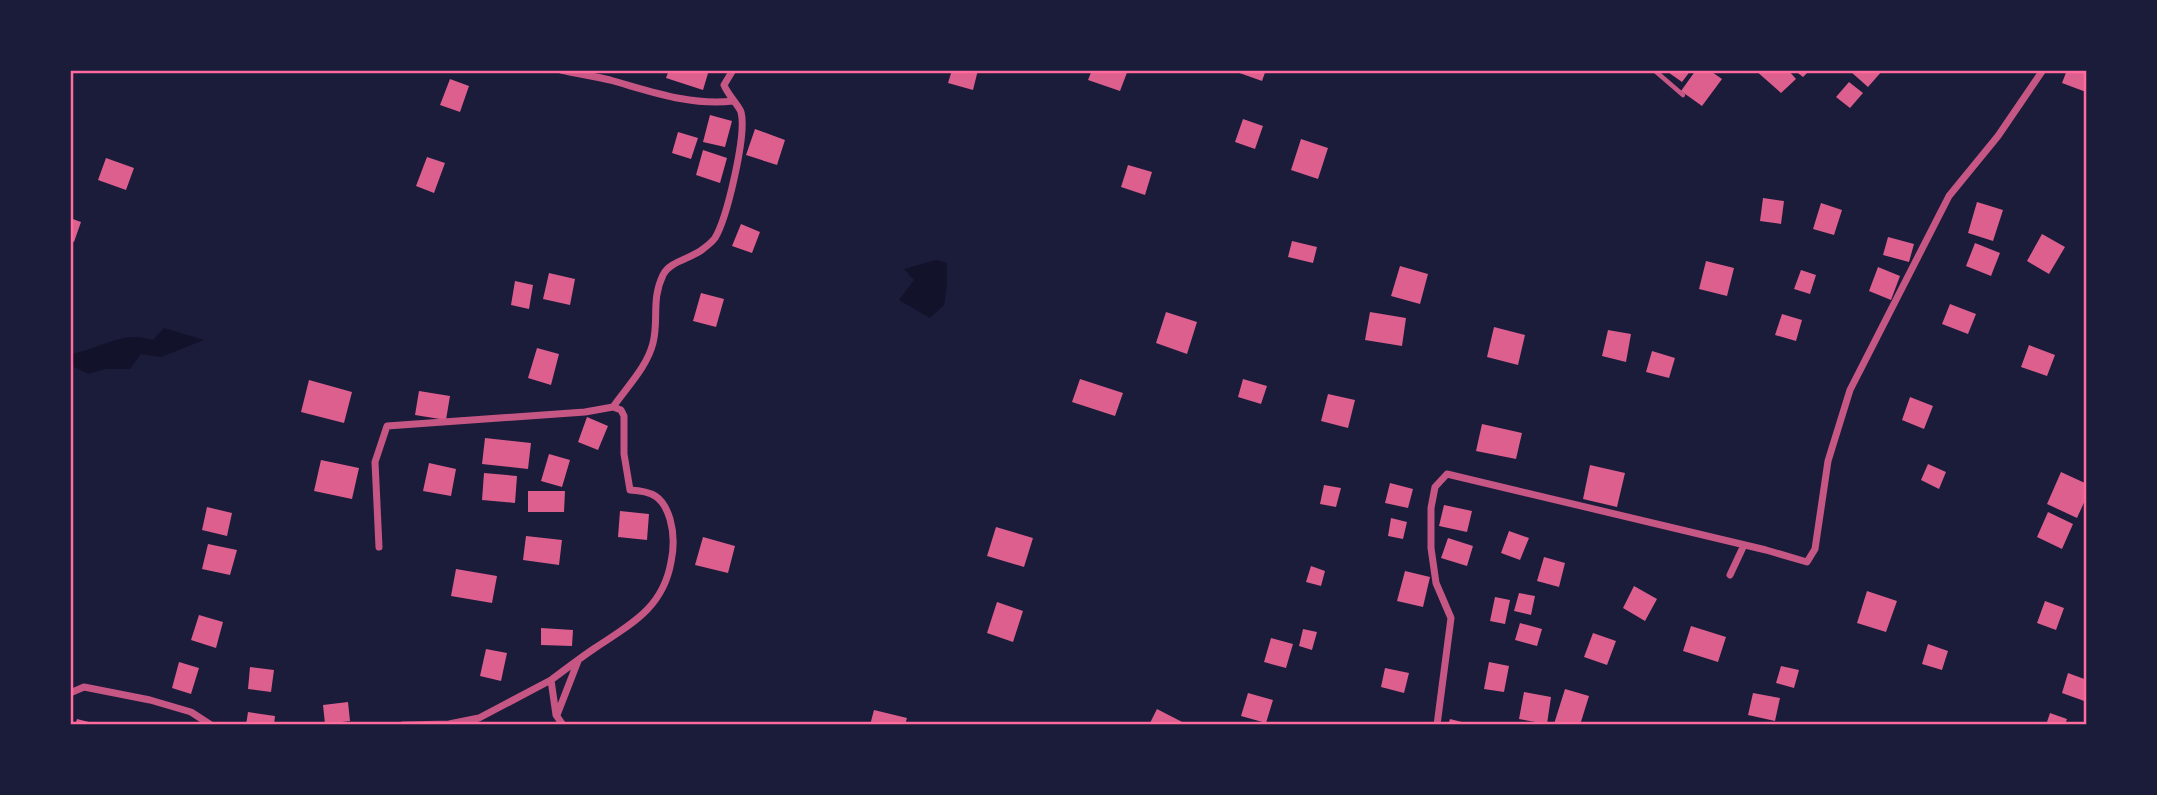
<svg xmlns="http://www.w3.org/2000/svg" width="2157" height="795" font-family="'Noto Serif',serif">
<style>
.water{fill:#12122b}
.building{fill:#dd5f8e}
.lines{fill:none;stroke-linecap:round;stroke-linejoin:round}
.service{stroke:#c65784;stroke-width:4.5}
.minor{stroke:#c65784;stroke-width:7}
.neatline{fill:none;stroke:#ff6b9d;stroke-width:2.5}
</style>
<rect width="100%" height="100%" fill="#1b1b3a"/>
<!-- water -->
<path class="water" d="M936 260 947 263V285L944 305 930 318 899 300 914 280 904 269Z
M164 328 204 340 161 357 141 354 130 369H105L88 374 72 366 70 367V354C91 351 116 336 136 337 141 337 147 339 153 340Z"/>
<!-- building -->
<path class="building" d="M669 70H709L703 90 666 78Z
M952 70H978L973 90 948 83Z
M1092 70H1128L1120 91 1088 80Z
M1231 70H1266L1262 81Z
M1665 70H1691L1682 82Z
M1696 70H1709L1722 79 1702 106 1681 91Z
M1755 70H1790L1789 71 1796 79 1781 93Z
M1794 70H1810L1803 77Z
M1853 70H1883L1868 87 1851 72Z
M2067 70H2087L2086 92 2062 83Z
M450 79 469 86 460 112 440 105Z
M1849 82 1863 93 1850 108 1836 97Z
M710 115 732 121 725 147 703 142Z
M1243 119 1263 126 1255 149 1235 142Z
M755 129 785 140 777 165 746 155Z
M678 132 698 138 691 159 672 153Z
M1301 139 1328 148 1318 179 1291 170Z
M703 150 727 158 720 183 696 175Z
M427 157 445 163 434 193 416 186Z
M106 158 134 168 126 190 98 180Z
M1128 165 1152 172 1145 195 1121 187Z
M1763 198 1784 201 1781 224 1760 221Z
M1977 202 2003 210 1993 241 1968 233Z
M1821 203 1842 210 1834 235 1813 229Z
M70 218 81 222 74 242 70 241Z
M741 224 760 232 752 253 732 246Z
M2042 234 2065 247 2049 274 2027 261Z
M1888 237 1914 244 1909 262 1883 255Z
M1292 241 1317 247 1313 263 1288 257Z
M1975 243 2000 253 1991 276 1966 266Z
M1706 261 1734 268 1727 296 1699 289Z
M1400 266 1428 274 1420 304 1391 296Z
M1878 267 1900 276 1891 300 1869 291Z
M1801 270 1816 275 1810 294 1794 289Z
M549 273 575 279 570 305 543 299Z
M515 281 533 285 529 309 511 305Z
M701 293 724 299 716 327 693 321Z
M1950 304 1976 314 1968 334 1942 324Z
M1166 312 1197 322 1187 354 1156 343Z
M1370 312 1406 318 1402 346 1365 340Z
M1782 314 1802 320 1796 341 1775 335Z
M1494 327 1525 335 1518 365 1487 357Z
M1608 330 1631 334 1626 362 1602 356Z
M2029 345 2055 355 2047 376 2021 367Z
M537 348 559 354 551 385 528 378Z
M1652 351 1675 358 1669 378 1646 372Z
M1080 379 1123 393 1115 416 1072 402Z
M1243 379 1267 386 1261 404 1238 397Z
M309 380 352 392 344 423 301 412Z
M419 391 450 396 446 420 415 415Z
M1328 394 1355 400 1348 428 1321 421Z
M1910 397 1933 406 1924 429 1902 420Z
M587 417 608 426 598 450 578 442Z
M1482 424 1522 433 1516 459 1476 451Z
M485 438 531 443 528 469 482 464Z
M549 454 570 460 562 487 541 481Z
M321 460 359 468 352 499 314 491Z
M429 463 456 469 451 496 423 491Z
M1928 464 1946 472 1939 489 1921 480Z
M1590 465 1625 473 1617 507 1583 499Z
M2061 472 2087 484V496L2077 518 2047 504Z
M484 473 517 476 515 503 482 500Z
M1390 483 1413 489 1408 508 1385 503Z
M1324 485 1341 488 1336 507 1320 504Z
M528 491H565L564 512H528Z
M1444 505 1472 511 1467 532 1439 526Z
M207 507 232 513 227 536 202 530Z
M620 511 649 514 647 540 618 537Z
M2048 512 2073 524 2062 549 2037 537Z
M1391 518 1407 522 1403 539 1388 536Z
M996 527 1033 538 1024 567 987 556Z
M1509 531 1529 538 1520 560 1501 553Z
M526 536 562 540 559 565 523 560Z
M703 537 735 546 728 573 695 565Z
M1448 538 1473 546 1467 566 1441 558Z
M208 544 237 550 230 575 202 569Z
M1544 557 1565 563 1559 587 1537 581Z
M1311 566 1325 571 1321 586 1306 582Z
M456 569 497 576 492 603 451 596Z
M1405 571 1430 577 1423 607 1397 601Z
M1634 586 1657 599 1645 621 1623 608Z
M1867 591 1897 601 1886 632 1857 623Z
M1519 593 1535 596 1531 615 1514 611Z
M1495 597 1510 600 1505 624 1490 621Z
M2045 601 2064 608 2056 630 2037 623Z
M997 602 1023 611 1013 642 987 633Z
M199 615 223 622 216 648 191 640Z
M1520 623 1542 629 1537 646 1515 640Z
M1691 626 1726 637 1718 662 1683 651Z
M541 628 573 630 572 646 541 645Z
M1303 629 1317 632 1312 650 1299 646Z
M1593 633 1616 641 1607 665 1584 657Z
M1271 638 1293 644 1286 668 1264 662Z
M1928 644 1948 651 1942 670 1922 664Z
M486 649 507 653 501 681 480 676Z
M179 662 199 668 191 694 172 688Z
M1489 662 1509 666 1504 692 1484 689Z
M1781 666 1799 670 1794 688 1776 683Z
M250 667 274 670 271 692 248 689Z
M1385 668 1409 673 1404 693 1381 687Z
M2068 673 2087 680V702L2062 693Z
M1565 689 1589 696 1580 725 1554 724Z
M1524 692 1551 697 1547 724 1519 719Z
M1248 693 1273 700 1266 723 1241 716Z
M1753 693 1780 698 1775 721 1748 715Z
M348 702 350 721 325 724 323 705Z
M1157 709 1188 725H1149Z
M874 710 907 718 905 725H870Z
M248 712 275 716 274 725H246Z
M2050 713 2067 719 2065 725H2046Z
M77 719 97 724V725H75Z
M1450 719 1470 724V725H1448Z"/>
<g class="lines">
<!-- service -->
<path class="service" d="M1654 70 1683 95"/>
<!-- minor -->
<path class="minor" d="M561 70C577 74 594 76 610 80 650 91 690 106 733 101
M379 547 375 462 387 426 585 412 613 407
M1730 575 1744 545
M551 680C566 669 580 658 595 648 631 624 663 608 671 562 674 548 674 533 670 519 663 496 652 491 630 490L624 454V416L621 410 613 407C627 387 647 367 653 343 659 319 651 300 663 275 670 261 691 259 703 249 707 246 712 242 715 238 727 218 747 134 741 112 739 106 728 95 724 85L733 70
M70 693 84 687 150 700 191 712 211 725
M557 715 578 661
M403 725 449 724 479 718 551 680 556 715 563 725
M1437 725 1451 618 1436 583 1431 548V508L1435 487 1447 474 1766 550 1807 562 1815 549 1828 461 1850 390 1949 196 1998 136 2043 70"/>
</g>
<!-- border -->
<rect width="2157" height="795" fill="none" stroke="#1b1b3a" stroke-width="144"/>
<rect x="72" y="72" width="2013" height="651" class="neatline"/>
</svg>
